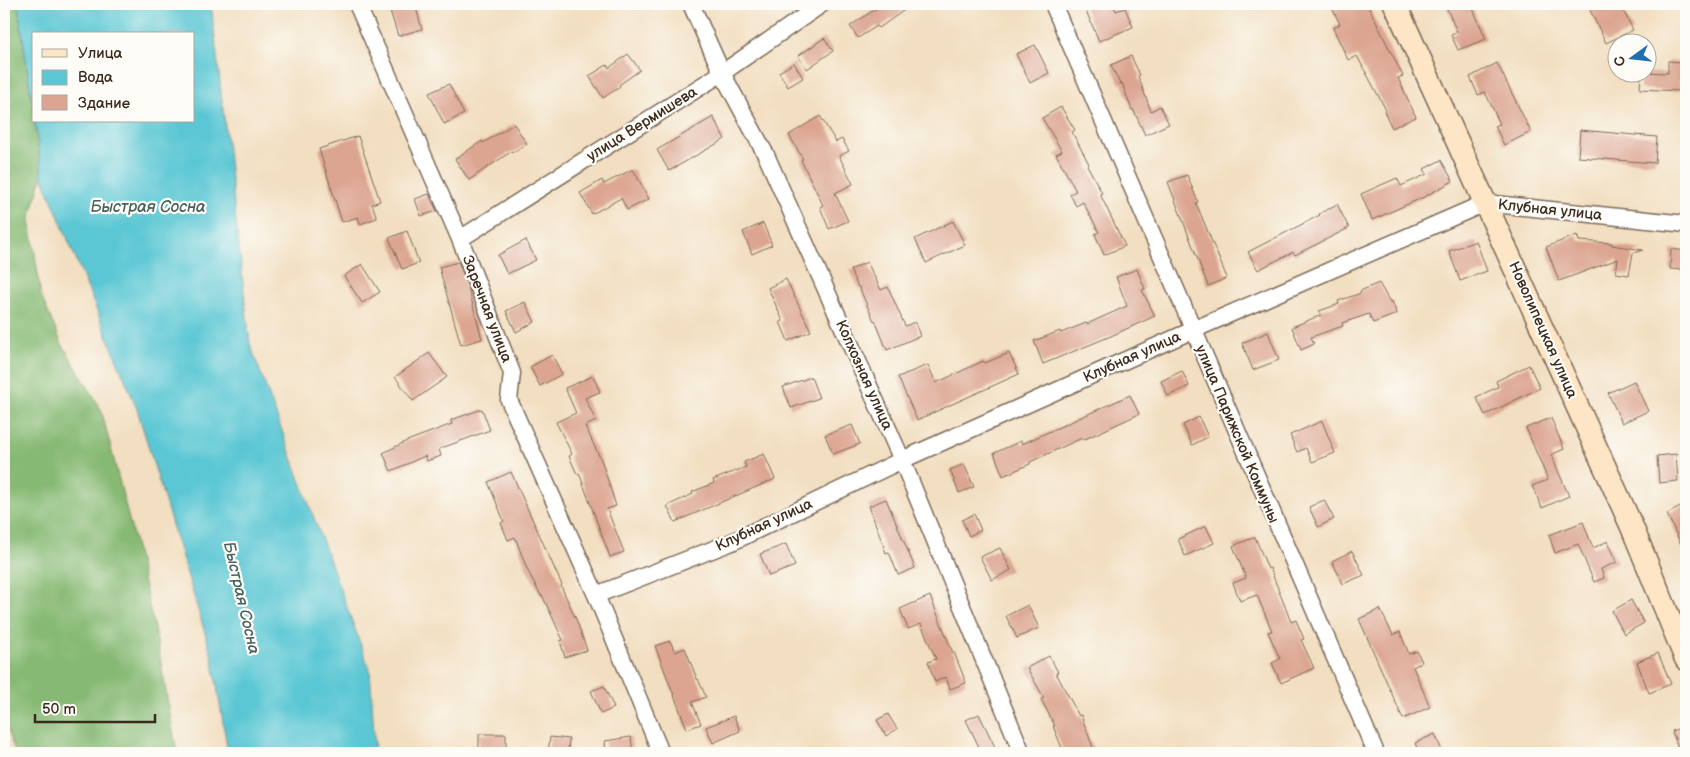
<svg xmlns="http://www.w3.org/2000/svg" width="1690" height="757" font-family="'Balsamiq Sans',sans-serif">
<style>
.forest{fill:#86b973;stroke:#607248}
.water{fill:#5bc7d4;stroke:#4b7879}
.building{fill:#dca591}
.lines{fill:none;stroke-linecap:round;stroke-linejoin:round}
.street-casing{stroke:#7b6957;stroke-width:19}
.secondary-casing{stroke:#7b6957;stroke-width:25}
.street{stroke:#fff;stroke-width:16}
.secondary{stroke:#fde5c5;stroke-width:22}
.labels{text-anchor:middle;dominant-baseline:central;stroke-width:4.5;stroke-linejoin:round;paint-order:stroke}
.street-label{font-size:15px;fill:#3b2a1e;stroke:#fdfcf7}
.water-label{font-size:16px;font-style:italic;fill:#46615e;stroke:#fdfcf7}
</style>
<rect width="100%" height="100%" fill="#fdfcf7"/>
<filter id="ink" filterUnits="userSpaceOnUse"><feTurbulence type="fractalNoise" baseFrequency=".02" numOctaves="2"/><feDisplacementMap in="SourceGraphic" scale="10" xChannelSelector="R" yChannelSelector="G"/><feConvolveMatrix kernelMatrix="1 2 1 2 8 2 1 2 1" color-interpolation-filters="sRGB"/></filter>
<filter id="wash" filterUnits="userSpaceOnUse"><feTurbulence type="fractalNoise" baseFrequency=".0096" numOctaves="4" result="noise"/><feDisplacementMap in="SourceGraphic" scale="20" xChannelSelector="R" yChannelSelector="G"/><feGaussianBlur stdDeviation="1.12" result="paint"/><feColorMatrix in="noise" values="0 0 0 0 0 0 0 0 0 0 0 0 0 0 0 0 0 1.4 0 .05"/><feComposite in="paint" operator="in"/></filter>
<g filter="url(#wash)">
<rect width="100%" height="100%" fill="#f2dec0"/>
<!-- forest -->
<path class="forest" d="M4 4H18L42 176 30 219 41 296 61 342 101 409 135 543 157 641 177 753H15L4 719Z"/>
<!-- water -->
<path class="water" d="M18 4H211L250 344 370 670 375 753H228L212 656 137 409 42 176 35 121H194V34H34V115Z"/>
<g id="blocks">
<!-- building -->
<path class="building" d="M388 4H415L422 29 398 36Z
M883 4H913L879 28 877 26 858 38 850 26Z
M1083 4H1113L1116 11 1125 8 1133 27 1099 41Z
M1330 4H1367L1403 76 1398 78 1416 117 1392 128 1384 111 1386 110 1357 56 1348 60 1333 28 1340 24Z
M1445 4H1471L1486 39 1458 50 1451 35 1457 32Z
M1587 4H1620L1633 30 1606 43Z
M824 38 833 51 807 69 798 56Z
M1035 45 1049 73 1030 83 1016 54Z
M628 54 640 70 619 85 620 87 603 98 589 76 607 65 609 68Z
M1131 56 1140 75 1138 76 1151 111 1160 106 1169 124 1145 135 1133 109 1132 110 1122 83 1120 84 1111 65Z
M1668 61 1681 62 1679 91 1640 89 1641 72 1668 73Z
M794 63 803 78 788 87 779 72Z
M1497 63 1531 132 1504 145 1495 126 1500 124 1485 92 1478 95 1470 77Z
M449 84 464 114 444 124 429 93Z
M1061 107 1075 130 1072 132 1089 164 1087 165 1102 193 1100 194 1125 246 1104 255 1095 234 1099 232 1083 202 1076 206 1070 194 1076 191 1056 154 1062 151 1042 118Z
M820 116 836 142 842 139 849 151 839 156 853 184 835 193 848 221 829 229 820 207 823 205 801 160 803 159 789 135Z
M713 117 725 139 669 171 657 150Z
M514 124 527 144 513 152 512 151 469 180 455 159 482 141 483 143Z
M1580 130 1657 137 1655 163 1578 157Z
M358 136 380 201 372 204 377 218 360 224 358 217 342 222 319 149Z
M1441 160 1453 181 1424 197 1372 220 1361 194 1397 178 1401 186 1427 174 1424 169Z
M633 169 649 199 627 210 621 198 592 214 580 193 602 180 604 184Z
M1187 175 1198 202 1196 203 1227 278 1208 286 1168 182Z
M429 194 437 211 421 216 415 199Z
M1337 204 1349 228 1295 255 1293 252 1258 270 1248 252 1320 215 1319 214Z
M953 221 965 245 926 263 915 239Z
M763 223 772 245 752 254 743 232Z
M407 231 419 263 402 269 389 238Z
M1577 235 1579 241 1612 243V245L1643 250 1633 253 1629 275 1616 273 1618 259 1559 281 1546 247Z
M526 240 536 260 507 274 498 255Z
M1476 241 1487 271 1460 281 1449 251Z
M1671 249 1686 251V270L1670 269Z
M458 262 468 287 482 339 461 345 439 267Z
M867 262 881 290 888 287 905 326 915 322 920 336 887 350 875 320 874 321 859 287H858L850 270Z
M362 264 380 292 362 303 344 276Z
M1137 269 1145 289 1142 290 1155 316 1111 336 1043 364 1034 341 1060 331 1061 333 1086 323 1087 324 1127 306 1116 277Z
M786 279 811 331 788 341 780 322 783 321 768 288Z
M1379 283 1390 302 1392 301 1397 314 1373 323 1369 314 1342 323 1343 326 1311 337 1314 344 1301 350 1292 327 1321 315 1319 311 1339 304 1338 301 1361 293 1360 291Z
M525 302 535 322 516 332 506 311Z
M1268 332 1279 360 1253 370 1242 343Z
M429 353 447 377 413 401 395 377Z
M1009 353 1019 374 917 420 898 377 928 365 936 383 983 361 985 363Z
M552 355 562 374 540 386 530 367Z
M1529 365 1540 388 1485 415 1476 397 1498 387 1496 381Z
M1182 371 1189 386 1168 396 1161 381Z
M593 376 600 392 585 398 596 421 585 426 602 462 616 506 607 509 624 552 610 557 579 473 577 474 569 456 572 454 556 422 576 413 565 388Z
M811 377 819 398 791 408 783 387Z
M1634 381 1648 411 1622 423 1608 393Z
M1130 395 1139 414 1083 440 1082 438 1030 462V464L1003 476 994 453 1021 441 1022 444Z
M482 409 490 430 439 449 441 456 427 461 425 456 391 471 383 453 407 441 452 424 451 420Z
M1199 417 1208 437 1192 445 1183 425Z
M1551 418 1564 449 1551 455 1569 496 1542 508 1532 486 1548 480 1526 428Z
M1322 421 1335 453 1312 462 1306 448 1297 452 1290 435Z
M852 425 860 444 833 454 825 435Z
M764 454 775 479 675 522 667 506 693 494 692 492 714 483 713 480 746 467 744 462Z
M1676 454 1678 481 1659 483 1657 456Z
M964 464 974 487 959 493 950 470Z
M511 472 562 585 561 586 576 619 587 650 565 657 560 641 563 640 542 595 541 596 527 569 515 537 508 540 501 523 504 521 488 482Z
M886 499 915 568 898 575 889 552 886 553 869 506Z
M1324 500 1334 519 1318 527 1309 507Z
M1686 504V555L1667 514Z
M974 514 981 530 969 536 962 520Z
M1583 522 1593 548 1608 541 1617 562 1601 569 1604 578 1594 582 1578 544 1555 553 1549 535Z
M1206 526 1214 543 1185 556 1178 539Z
M1255 537 1268 569 1270 568 1291 622 1296 620 1304 639 1301 640 1314 668 1281 683 1272 663 1280 659 1268 632 1272 631 1257 595 1240 601 1233 583 1246 578 1233 546Z
M786 544 795 566 769 576 760 554Z
M1000 548 1011 570 992 580 980 557Z
M1352 551 1364 575 1343 584 1332 561Z
M930 596 953 653 954 652 966 683 950 689 946 677 935 682 928 662 936 659 921 624 908 629 900 609Z
M1631 600 1644 623 1624 634 1612 611Z
M1028 605 1039 628 1017 638 1006 616Z
M1380 609 1393 635 1400 632 1409 654 1417 651 1422 662 1413 667 1430 707 1403 719 1359 619Z
M670 641 675 652 685 648 697 679H698L706 697 692 702 701 724 687 729 655 646Z
M1658 653 1671 684 1649 693 1637 662Z
M1049 656 1058 672 1056 673 1079 716 1081 715 1095 753H1064L1053 726H1055L1041 699 1044 698 1027 668Z
M604 686 614 708 601 714 591 691Z
M888 714 897 729 886 736 877 720Z
M979 714 998 753H982L966 720Z
M734 716 740 731 713 743 706 727Z
M1686 726V753H1680L1672 731Z
M479 734H506V753H479Z
M1435 734 1443 753H1419L1415 743Z
M550 737 569 739 568 753H548Z
M631 737 633 753H606L605 741Z"/>
</g>
</g>
<g filter="url(#ink)">
<use href="#blocks" fill-opacity="0" stroke="#7b6957" stroke-width="1"/>
<g class="lines">
<defs>
<path id="street" d="M357 4 460 239 512 373 509 400 596 595 661 753
M691 4 722 73 766 155 902 460 1022 753
M1053 4 1376 753
M460 239 722 73 822 4
M596 595 732 542 902 460 1193 330 1485 203 1686 224"/>
<path id="secondary" d="M1395 4 1632 527 1686 659"/>
</defs>
<!-- street casing -->
<use href="#street" class="street-casing"/>
<!-- secondary casing -->
<use href="#secondary" class="secondary-casing"/>
<!-- street -->
<use href="#street" class="street"/>
<!-- secondary -->
<use href="#secondary" class="secondary"/>
</g>
</g>
<g class="labels">
<!-- street labels -->
<g class="street-label">
<text transform="translate(642 124) rotate(-32)">улица Вермишева</text>
<text transform="translate(1550 210) rotate(6)">Клубная улица</text>
<text transform="translate(487 309) rotate(69)">Заречная улица</text>
<text transform="translate(1543 330) rotate(66)">Новолипецкая улица</text>
<text transform="translate(1132 357) rotate(-24)">Клубная улица</text>
<text transform="translate(864 375) rotate(66)">Колхозная улица</text>
<text transform="translate(1237 434) rotate(67)">улица Парижской Коммуны</text>
<text transform="translate(764 525) rotate(-25)">Клубная улица</text>
</g>
<!-- water labels -->
<g class="water-label">
<text x="148" y="207">Быстрая Сосна</text>
<text transform="translate(241 598) rotate(77)">Быстрая Сосна</text>
</g>
</g>
<!-- margin -->
<rect width="1690" height="757" fill="none" stroke="#fdfcf7" stroke-width="20"/>
<!-- legend -->
<rect x="32" y="32" width="162" height="90" fill="#fdfcf7" stroke="#afa8a0"/>
<rect x="42" y="49" width="25" height="8" fill="#fde5c5" stroke="#afa8a0"/>
<text x="78" y="58" font-size="15" fill="#3b2a1e">Улица</text>
<rect x="42" y="70" width="25" height="15" fill="#5bc7d4" stroke="#afa8a0"/>
<text x="78" y="82" font-size="15" fill="#3b2a1e">Вода</text>
<rect x="42" y="95" width="25" height="15" fill="#dca591" stroke="#afa8a0"/>
<text x="78" y="108" font-size="15" fill="#3b2a1e">Здание</text>
<!-- north arrow -->
<g transform="translate(1632 58) rotate(255)"><circle r="24" fill="#fdfcf7" stroke="#afa8a0"/>
<path d="M0-4L9 19L0 12L-9 19Z" fill="#1f6fb2"/>
<text y="-8" font-size="14" font-weight="bold" text-anchor="middle" fill="#3b2a1e">С</text>
</g>
<!-- scale -->
<path d="M35 714v8h120v-8" fill="none" stroke="#3b2a1e" stroke-width="2.5"/>
<text x="42" y="714" font-size="15" fill="#3b2a1e" stroke="#fdfcf7" stroke-width="4" paint-order="stroke">50 m</text>
</svg>
